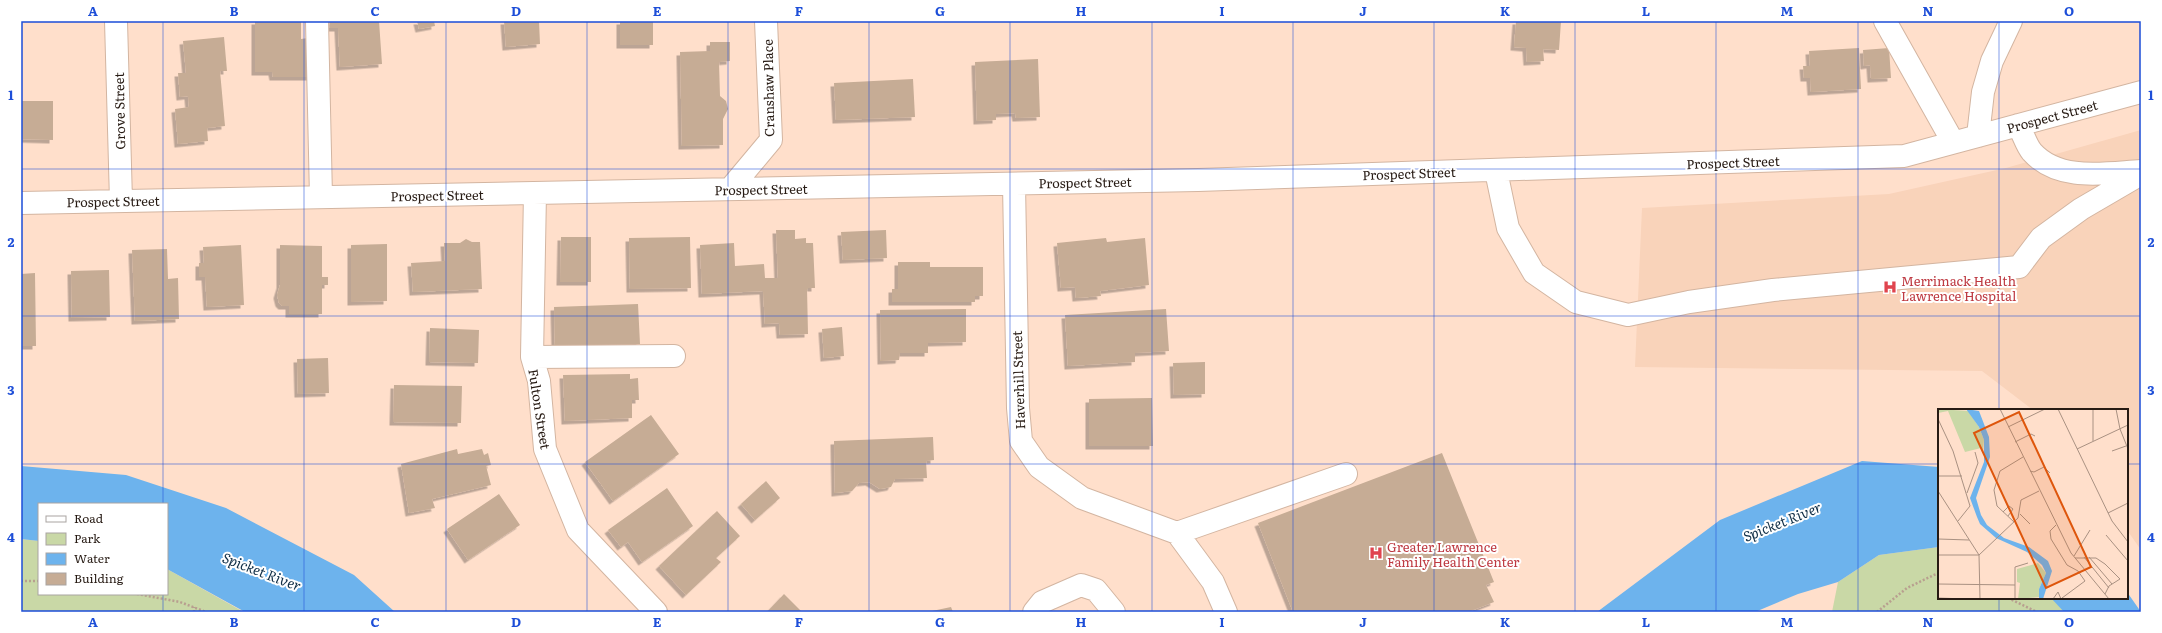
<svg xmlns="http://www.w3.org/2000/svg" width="2162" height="633" font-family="Literata,serif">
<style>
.built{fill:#f9d3ba}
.green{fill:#c9d8a6}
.water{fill:#6db3ed}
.building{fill:#c6ac95;filter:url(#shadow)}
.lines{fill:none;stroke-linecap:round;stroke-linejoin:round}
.minor-casing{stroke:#d3b5a1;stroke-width:24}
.path{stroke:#b89f8f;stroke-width:2.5;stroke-dasharray:2 2;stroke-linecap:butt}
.minor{stroke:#fff;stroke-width:22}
.grid{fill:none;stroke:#1d4ed8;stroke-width:1;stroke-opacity:0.55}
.labels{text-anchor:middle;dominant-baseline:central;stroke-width:4;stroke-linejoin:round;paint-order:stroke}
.street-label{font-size:13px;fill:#271b14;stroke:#fff}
.health-label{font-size:13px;fill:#be3a42;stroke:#fff;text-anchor:start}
.water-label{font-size:14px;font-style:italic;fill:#102e46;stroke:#fff}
.inset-road{fill:none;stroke:#a99182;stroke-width:1}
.view{fill:#de560c;fill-opacity:0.15;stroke:#de560c;stroke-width:2}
.inset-edge{fill:none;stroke:#271b14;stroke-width:2}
.neatline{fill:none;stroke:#1d4ed8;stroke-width:1.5}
.grid-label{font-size:13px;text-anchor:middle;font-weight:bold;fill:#1d4ed8}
</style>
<defs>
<filter id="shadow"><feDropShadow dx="-3.5" dy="3.5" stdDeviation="0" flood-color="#0004"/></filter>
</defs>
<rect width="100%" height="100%" fill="#ffdfcb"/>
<!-- built -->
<path class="built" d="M2141 130V550L2127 530V410H2033L1982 371 1635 367 1642 208 1889 194 2006 168Z"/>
<!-- green -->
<path class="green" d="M21 539 39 541V594H167V569L242 611 21 612Z
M1939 547V598H2052L2064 612H1832L1838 582 1879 555Z"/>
<!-- water -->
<path class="water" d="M1862 461 1939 467V547L1879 555 1838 582 1798 594 1755 612H1597L1720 520Z
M21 466 126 475 226 508 354 575 395 612H245L167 569V504H39V541L21 539Z
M2127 592 2141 612H2064L2051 598H2127Z"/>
<!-- building -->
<path class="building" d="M255 21H301V39L308 38 314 77H273L272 72H255Z
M329 21H379L382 64 340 67 338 28H330Z
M417 21H434L435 26 419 29Z
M504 21H539L540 44 506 47Z
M620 21H653V45H620Z
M1516 21H1561L1559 50 1543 49 1544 61 1527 62 1526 48 1514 47Z
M224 37 227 71H220L225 126 207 128 208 141 178 144 175 109 189 107 188 96 180 97 178 73H186L183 41Z
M710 42H730V61L719 62 720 96 726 101 728 109 723 119V145L682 146 680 52 710 51Z
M1859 48 1861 89 1811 92 1810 78H1804L1803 66H1810L1809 51Z
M1889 48 1891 78 1871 79 1870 65 1864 66 1863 50Z
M1038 59 1040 117 1016 118 1015 113 996 114V120L977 121 975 62Z
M913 79 915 117 836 120 834 83Z
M21 101H53V140L21 139Z
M776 230H795V239L806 238V243H813L815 288H807L808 334 780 335 779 323 765 324 763 291 702 294 700 245 734 243 735 266 764 264 765 278H778Z
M886 230 887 258 843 260 841 232Z
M561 237H591V282H560Z
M690 237 691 288 630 289 629 238Z
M1106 238 1107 242 1145 238 1149 285 1100 291 1101 296 1076 298 1075 287 1061 288 1057 243Z
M466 239 472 242H480L482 289 413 292 411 263 445 261 444 243H460Z
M387 244V301L351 302V245Z
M241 245 244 305 207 307 205 277H199V263H204L203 247Z
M280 245 322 246V277H328V285H322V314H289V306H282L279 303 277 295 280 285Z
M167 249 168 279 178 278 179 319 135 321 132 250Z
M898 262H930V267H983V296H975V302H892V289H898Z
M109 270 110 317 72 318 71 271Z
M35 273 36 346H21V274Z
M638 304 640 344 555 346 554 307Z
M966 309V342L928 343V353H900L899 360 881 361 880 310Z
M1166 309 1169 351 1135 353V362L1068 366 1065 315Z
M842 327 844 356 824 358 822 329Z
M430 328 479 330 478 363 429 362Z
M328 358 329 393 298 394 297 359Z
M1205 362V394L1174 395 1173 363Z
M630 374V379L638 378 639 400H632V418L565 421 563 375Z
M394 385 462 386 461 423 393 422Z
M1152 398 1153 446H1089V399Z
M651 415 679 454 613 501 585 462Z
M933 437 934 460 926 461 927 478 895 479 891 487 880 489 869 482 859 483 852 491 835 493 834 441Z
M457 449 458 454 482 449 484 455 488 453 491 465 486 466 491 485 432 499 435 508 409 513 401 464Z
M1442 453 1494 582 1486 585 1494 602 1468 612H1293L1258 523Z
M766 481 780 498 755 520 741 504Z
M667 488 693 526 642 562 628 542 621 547 608 530Z
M499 494 520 525 468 560 447 529Z
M717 511 740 536 716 558 721 562 686 595 659 566Z
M784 594 802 612H767Z
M951 607 953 612H932V611Z"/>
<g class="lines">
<defs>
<path id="minor" d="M116 21 121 201
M317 21 321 197
M1885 21 1953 142
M2018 125C2023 133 2026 145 2032 152 2059 182 2105 173 2141 171
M1978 136 1983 92 1992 61 2011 21
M1496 171 1508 228 1534 273 1576 302 1628 315 1689 302 1773 290 2019 267 2041 238 2081 209 2141 174
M1014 184 1018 408 1021 441 1039 467 1082 498 1177 533 1213 582 1226 612
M730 189 771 140 766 21
M535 193 532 357 539 381 545 449 578 530 656 612
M21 203 1198 180 1904 156 2141 92
M532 357 674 356
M1177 533 1346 474
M1034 612 1042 602 1081 585 1096 590 1114 612"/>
</defs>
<!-- minor casing -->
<use href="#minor" class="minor-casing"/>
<!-- path -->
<path class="path" d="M21 581H39
M137 594 180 602 206 612
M2008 598 2037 612
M194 612V607
M1877 612 1907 588 1936 574 1939 575"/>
<!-- minor -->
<use href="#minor" class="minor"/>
</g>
<!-- grid -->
<path class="grid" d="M163 21V504M304 21V612M446 21V612M587 21V612M728 21V612M869 21V612M1010 21V612M1152 21V612M1293 21V612M1434 21V612M1575 21V612M1716 21V612M1858 21V612M1999 21V410M21 169H2141M21 316H2141M21 464H1939M2127 464H2141M163 594V612M1999 598V612"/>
<!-- icons -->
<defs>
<symbol id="hospital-bare" viewBox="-9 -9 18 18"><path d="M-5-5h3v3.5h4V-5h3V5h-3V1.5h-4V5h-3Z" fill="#e0444e" stroke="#fff" stroke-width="2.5" paint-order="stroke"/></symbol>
</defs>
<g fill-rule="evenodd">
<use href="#hospital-bare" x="1880" y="277" width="20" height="20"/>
<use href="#hospital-bare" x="1366" y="543" width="20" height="20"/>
</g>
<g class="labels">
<!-- street labels -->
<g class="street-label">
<text transform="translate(768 88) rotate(-91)">Cranshaw Place</text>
<text transform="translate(119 111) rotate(-91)">Grove Street</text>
<text transform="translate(2052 116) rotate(-15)">Prospect Street</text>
<text transform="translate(1733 162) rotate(-2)">Prospect Street</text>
<text transform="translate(1409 173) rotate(-2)">Prospect Street</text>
<text transform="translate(1085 182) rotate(-1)">Prospect Street</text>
<text transform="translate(761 189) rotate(-1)">Prospect Street</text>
<text transform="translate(437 195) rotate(-1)">Prospect Street</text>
<text transform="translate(113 201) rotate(-1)">Prospect Street</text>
<text transform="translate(1018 380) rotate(-92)">Haverhill Street</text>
<text transform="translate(540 409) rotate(81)">Fulton Street</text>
</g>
<!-- health labels -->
<g class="health-label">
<text x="1901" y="280">Merrimack Health<tspan x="1901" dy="15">Lawrence Hospital</tspan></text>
<text x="1387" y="546">Greater Lawrence<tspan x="1387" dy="15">Family Health Center</tspan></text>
</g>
<!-- water labels -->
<g class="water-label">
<text transform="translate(1782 521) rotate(-22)">Spicket River</text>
<text transform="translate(262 571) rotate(21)">Spicket River</text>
</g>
</g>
<!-- overview -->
<g transform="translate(1938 409)">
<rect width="190" height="190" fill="#ffdfcb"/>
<path d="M0 0 30 2 41 18 46 31 45 41 43 39 27 43 10 2 0 4ZM100 154 108 164 101 180V188L80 190 82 174 79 173V160Z" fill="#c9d8a6"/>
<path d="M28 0 41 2 51 28 52 48 38 89 43 106 49 116 66 129 91 138 110 152 114 162 105 190H101V180L108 164 104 156 89 143 58 129 42 115 39 108 32 89 46 53V31L41 18Z" fill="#6db3ed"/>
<path class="inset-road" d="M62 0 133 144 171 190M120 0 174 112 190 133M155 0V32M178 0 182 20 190 40M0 10 15 42 32 97 20 112M70 18 107 0M77 33 93 25 97 27M139 40 190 16M174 42 188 37M92 62 96 63 106 58 112 64M0 67H24M0 82 41 146 80 109 83 91 101 82M29 84 40 54 37 43M65 103 71 97 75 100 70 107M170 104 190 94M82 105 92 115M76 113 59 97 56 81 62 62 85 48M118 116 112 122 113 130 129 156 140 162 147 172 124 189M168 126 190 152M0 130 31 131M0 146H41L42 190M136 147 152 121M146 148 171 179M151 148 174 175M137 149H158L167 155 182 170 171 177 167 185M0 175 77 176M0 189 28 190M77 190V158L90 154M115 190 120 183 123 190"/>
<path class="view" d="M81 3 153 158 108 179 36 24Z"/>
<rect width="190" height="190" class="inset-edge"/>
</g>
<!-- border -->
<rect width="2162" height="633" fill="none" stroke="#ffffff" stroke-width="44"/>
<!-- legend -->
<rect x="38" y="503" width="130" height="92" fill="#ffffff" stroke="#a9a4a1"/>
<rect x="46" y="516" width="20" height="6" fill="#ffffff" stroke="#a9a4a1"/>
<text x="74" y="523" font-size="12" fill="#271b14">Road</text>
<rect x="46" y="533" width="20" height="12" fill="#c9d8a6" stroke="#a9a4a1"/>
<text x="74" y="543" font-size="12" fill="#271b14">Park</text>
<rect x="46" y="553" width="20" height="12" fill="#6db3ed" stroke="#a9a4a1"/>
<text x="74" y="563" font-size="12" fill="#271b14">Water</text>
<rect x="46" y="573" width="20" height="12" fill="#c6ac95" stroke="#a9a4a1"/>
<text x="74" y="583" font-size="12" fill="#271b14">Building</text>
<rect x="22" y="22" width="2118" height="589" class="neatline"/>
<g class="grid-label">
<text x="93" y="16">A</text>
<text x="234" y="16">B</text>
<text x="375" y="16">C</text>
<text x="516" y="16">D</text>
<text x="657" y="16">E</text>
<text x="799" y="16">F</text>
<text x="940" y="16">G</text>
<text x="1081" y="16">H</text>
<text x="1222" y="16">I</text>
<text x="1363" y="16">J</text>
<text x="1505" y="16">K</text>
<text x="1646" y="16">L</text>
<text x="1787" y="16">M</text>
<text x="1928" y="16">N</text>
<text x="2069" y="16">O</text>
<text x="11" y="100">1</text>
<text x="2151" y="100">1</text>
<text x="11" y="247">2</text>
<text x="2151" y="247">2</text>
<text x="11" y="395">3</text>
<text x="2151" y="395">3</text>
<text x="11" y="542">4</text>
<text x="2151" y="542">4</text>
<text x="93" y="627">A</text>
<text x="234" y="627">B</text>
<text x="375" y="627">C</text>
<text x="516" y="627">D</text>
<text x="657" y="627">E</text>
<text x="799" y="627">F</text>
<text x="940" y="627">G</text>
<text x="1081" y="627">H</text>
<text x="1222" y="627">I</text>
<text x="1363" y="627">J</text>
<text x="1505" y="627">K</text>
<text x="1646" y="627">L</text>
<text x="1787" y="627">M</text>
<text x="1928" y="627">N</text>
<text x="2069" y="627">O</text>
</g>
</svg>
